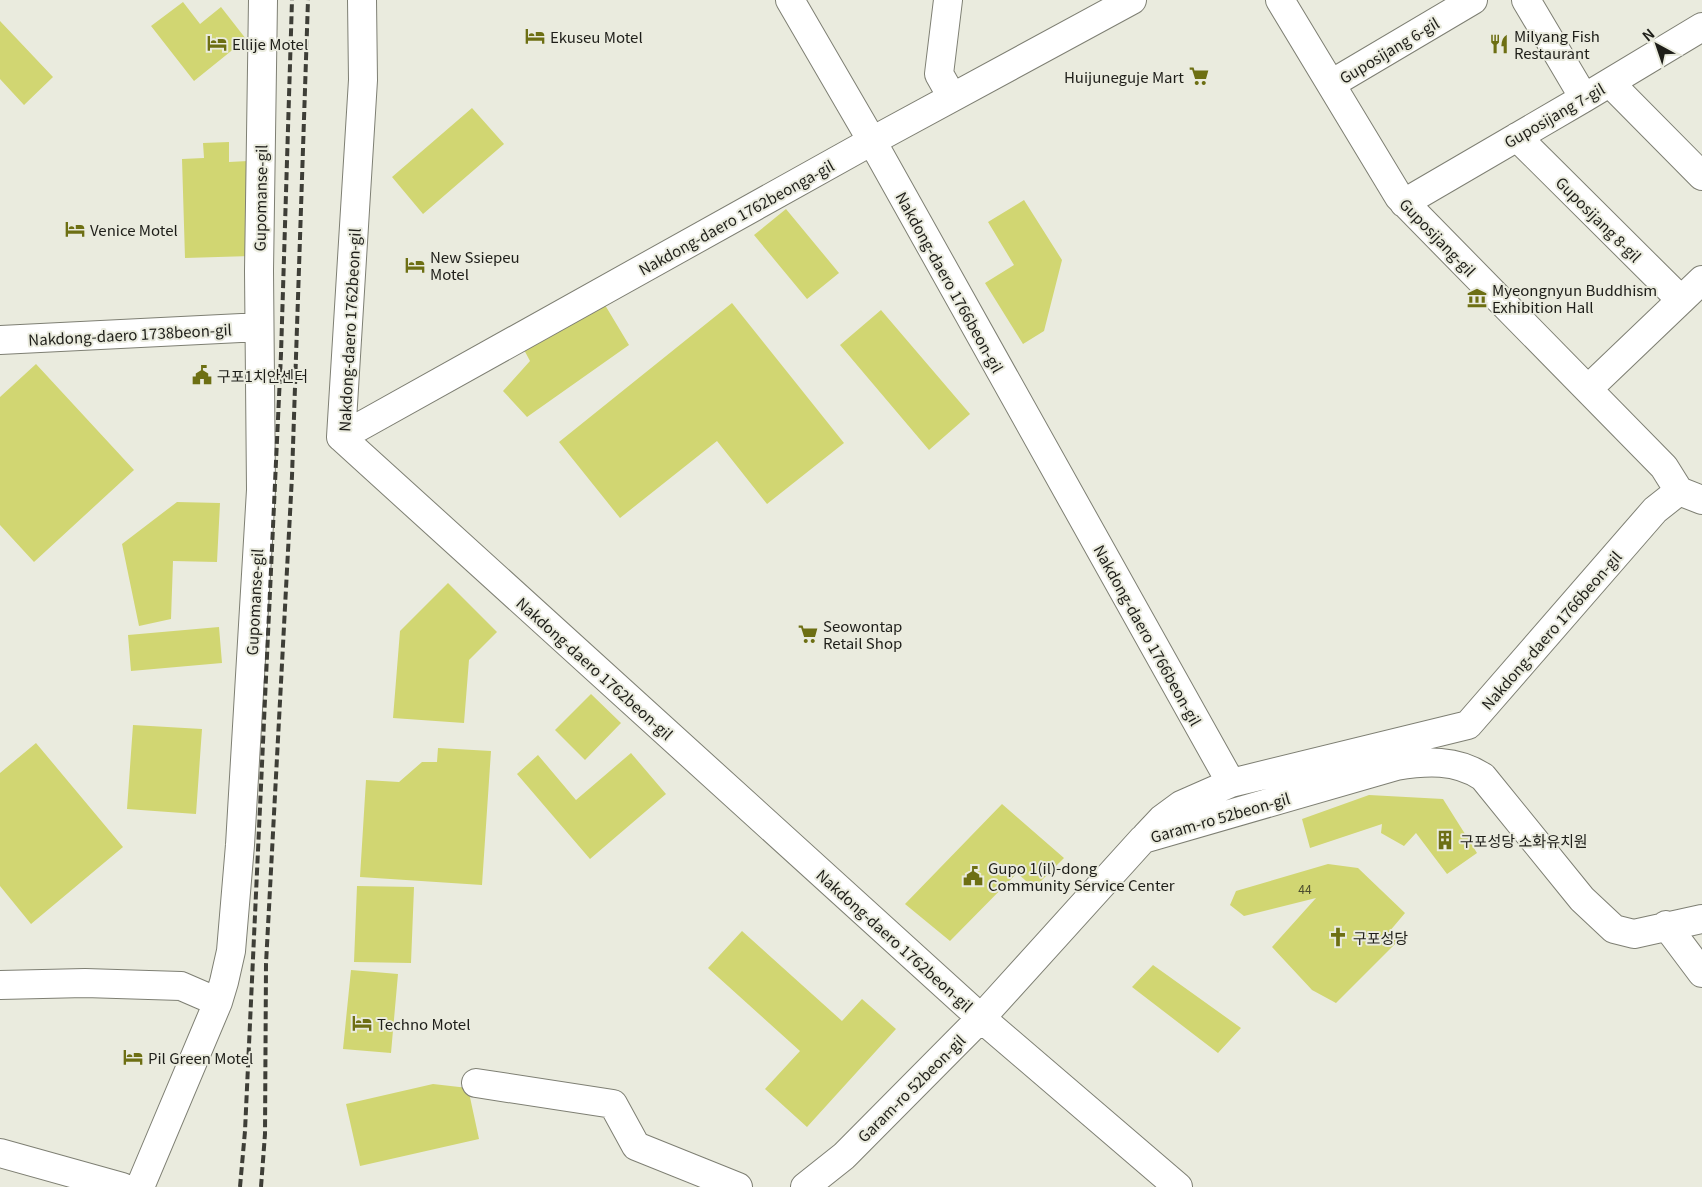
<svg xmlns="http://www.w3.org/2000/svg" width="1702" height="1187" font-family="Georgia,'Noto Sans KR',serif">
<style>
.building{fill:#d1d672}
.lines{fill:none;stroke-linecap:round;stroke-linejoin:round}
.minor-casing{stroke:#7e7f73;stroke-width:30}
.minor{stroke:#fff;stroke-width:28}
.rail{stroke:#3e3e37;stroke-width:4;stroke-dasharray:8 4;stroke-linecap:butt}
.labels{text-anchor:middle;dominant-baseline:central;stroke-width:4;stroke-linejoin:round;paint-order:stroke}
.number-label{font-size:12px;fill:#4b4c2f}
.poi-label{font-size:15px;fill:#1e1e19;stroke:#eaebde;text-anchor:start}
.street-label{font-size:15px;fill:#1e1e19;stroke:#eaebde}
</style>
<rect width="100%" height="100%" fill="#eaebde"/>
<!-- building -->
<path class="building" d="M183 2 200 24 221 7 246 39 194 81 151 26Z
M0 21 53 77 24 105 0 79Z
M472 108 504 144 423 214 392 177Z
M229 142V162L248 161 251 256 185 258 182 159 204 158 203 143Z
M1024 200 1062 260 1044 331 1023 344 985 283 1014 265 988 222Z
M786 209 839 273 807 299 754 235Z
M602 300 629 345 527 417 503 391 530 361 522 346Z
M732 303 844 443 767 504 717 441 620 518 559 442Z
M881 310 970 414 929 450 840 345Z
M36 364 134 470 34 562 0 525V397Z
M177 502 220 503 217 562 173 561 171 619 139 626 122 544Z
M448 583 497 632 469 660 464 723 393 718 400 631Z
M219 627 222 663 131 671 128 635Z
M591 694 621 723 585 760 555 730Z
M133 725 202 729 196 814 127 809Z
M36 743 123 847 31 924 0 886V773Z
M438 748 491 751 482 885 360 877 366 780 399 782 422 762H437Z
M631 753 666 794 590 859 517 774 538 755 576 800Z
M1369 795 1443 799 1477 853 1447 874 1416 833 1404 846 1381 833 1382 824 1310 848 1302 819Z
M1002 804 1064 858 1034 888 1017 873 950 941 905 904Z
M1328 864 1358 868 1405 913 1389 932 1398 941 1336 1003 1312 990 1272 947 1316 898 1244 916 1230 905 1236 891Z
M357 886 414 887 411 963 354 962Z
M742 931 842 1021 862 999 896 1029 807 1127 765 1089 800 1051 708 968Z
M1153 965 1241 1028 1218 1053 1132 987Z
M351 970 398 974 391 1053 343 1049Z
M433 1084 468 1088 479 1139 360 1166 346 1104Z"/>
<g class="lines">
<defs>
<path id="minor" d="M362 0 363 80 341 437 981 1018 1178 1187
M790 0 872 141 1231 783
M948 0 939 74 952 97
M1280 0 1399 197 1664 467 1679 491 1702 500
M1526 0 1584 98
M1610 83 1702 176
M1331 84 1473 0
M1517 137 1681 300
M1404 203 1584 98 1702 27
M0 340 259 327
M1588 389 1702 280
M341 437 872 141 1132 0
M1146 836 1162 819 1181 805 1231 783 1468 725 1655 510 1679 491
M1666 925 1702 973
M0 985 85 983 181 986 218 1002
M476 1083 613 1104 636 1146 738 1187
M0 1153 122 1187
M140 1187 218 1002 224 982 231 951 240 845 261 490 259 271 263 0
M805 1187 844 1156 981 1018 1143 839 1396 766C1426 761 1456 759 1483 777L1582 899 1614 929 1634 934 1702 919"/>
</defs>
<!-- minor casing -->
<use href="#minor" class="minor-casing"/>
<!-- minor -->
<use href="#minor" class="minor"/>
<!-- rail -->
<path class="rail" d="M240 1187 245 1131 281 354 292 0
M261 1187 265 1134 266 964 292 476 308 0"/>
</g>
<!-- icons -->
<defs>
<symbol id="hotel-bare" viewBox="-9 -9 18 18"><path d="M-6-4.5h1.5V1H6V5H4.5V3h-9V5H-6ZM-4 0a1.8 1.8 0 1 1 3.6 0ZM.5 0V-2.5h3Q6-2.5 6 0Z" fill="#6d6f13" stroke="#eaebde" stroke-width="2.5" paint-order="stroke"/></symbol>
<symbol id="restaurant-bare" viewBox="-9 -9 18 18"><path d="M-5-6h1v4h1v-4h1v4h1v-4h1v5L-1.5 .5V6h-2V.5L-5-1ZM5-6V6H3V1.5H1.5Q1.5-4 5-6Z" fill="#6d6f13" stroke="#eaebde" stroke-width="2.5" paint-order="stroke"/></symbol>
<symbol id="supermarket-bare" viewBox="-9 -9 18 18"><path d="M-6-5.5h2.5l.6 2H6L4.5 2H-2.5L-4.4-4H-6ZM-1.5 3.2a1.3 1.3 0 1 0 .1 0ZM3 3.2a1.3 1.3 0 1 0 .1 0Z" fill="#6d6f13" stroke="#eaebde" stroke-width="2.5" paint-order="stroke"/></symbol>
<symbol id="museum-bare" viewBox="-9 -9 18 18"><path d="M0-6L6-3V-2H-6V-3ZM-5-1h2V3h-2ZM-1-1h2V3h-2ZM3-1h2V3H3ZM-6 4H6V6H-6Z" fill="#6d6f13" stroke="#eaebde" stroke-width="2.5" paint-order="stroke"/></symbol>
<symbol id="civic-bare" viewBox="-9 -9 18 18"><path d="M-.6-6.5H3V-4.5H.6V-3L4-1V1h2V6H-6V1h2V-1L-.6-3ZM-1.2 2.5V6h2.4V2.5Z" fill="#6d6f13" stroke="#eaebde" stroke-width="2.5" paint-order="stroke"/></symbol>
<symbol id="building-bare" viewBox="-9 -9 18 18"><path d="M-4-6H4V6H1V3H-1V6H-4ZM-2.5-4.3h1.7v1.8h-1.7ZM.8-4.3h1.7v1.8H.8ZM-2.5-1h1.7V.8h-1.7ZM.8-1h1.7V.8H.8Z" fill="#6d6f13" stroke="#eaebde" stroke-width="2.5" paint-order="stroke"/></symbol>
<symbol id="church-bare" viewBox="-9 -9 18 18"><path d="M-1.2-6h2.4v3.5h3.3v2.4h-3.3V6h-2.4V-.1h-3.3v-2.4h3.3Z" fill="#6d6f13" stroke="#eaebde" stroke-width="2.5" paint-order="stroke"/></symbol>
</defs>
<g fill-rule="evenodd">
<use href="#hotel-bare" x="521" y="22" width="28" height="28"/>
<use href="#hotel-bare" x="203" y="29" width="28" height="28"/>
<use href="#restaurant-bare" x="1485" y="30" width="28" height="28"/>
<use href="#supermarket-bare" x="1185" y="62" width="28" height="28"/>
<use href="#hotel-bare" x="61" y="215" width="28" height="28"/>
<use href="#hotel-bare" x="401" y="251" width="28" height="28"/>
<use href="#museum-bare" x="1463" y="284" width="28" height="28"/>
<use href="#civic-bare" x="188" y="361" width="28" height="28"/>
<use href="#supermarket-bare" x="794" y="620" width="28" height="28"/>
<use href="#building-bare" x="1431" y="826" width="28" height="28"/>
<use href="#civic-bare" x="959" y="862" width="28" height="28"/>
<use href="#church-bare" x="1324" y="923" width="28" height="28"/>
<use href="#hotel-bare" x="348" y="1009" width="28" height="28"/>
<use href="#hotel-bare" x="119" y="1043" width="28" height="28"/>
</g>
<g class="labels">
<!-- number labels -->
<g class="number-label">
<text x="1305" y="888">44</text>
</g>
<!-- poi labels -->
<g class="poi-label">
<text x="1514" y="35">Milyang Fish<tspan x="1514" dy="17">Restaurant</tspan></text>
<text x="550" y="36">Ekuseu Motel</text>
<text x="232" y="43">Ellije Motel</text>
<text x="1184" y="76" text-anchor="end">Huijuneguje Mart</text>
<text x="90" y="229">Venice Motel</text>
<text x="430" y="256">New Ssiepeu<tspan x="430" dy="17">Motel</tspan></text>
<text x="1492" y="289">Myeongnyun Buddhism<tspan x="1492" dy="17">Exhibition Hall</tspan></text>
<text x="217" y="375">구포1치안센터</text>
<text x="823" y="625">Seowontap<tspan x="823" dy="17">Retail Shop</tspan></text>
<text x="1460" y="840">구포성당 소화유치원</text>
<text x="988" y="867">Gupo 1(il)-dong<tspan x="988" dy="17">Community Service Center</tspan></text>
<text x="1353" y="937">구포성당</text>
<text x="377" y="1023">Techno Motel</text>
<text x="148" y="1057">Pil Green Motel</text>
</g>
<!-- street labels -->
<g class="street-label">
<text transform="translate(1389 50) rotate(-31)">Guposijang 6-gil</text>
<text transform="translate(1554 115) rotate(-30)">Guposijang 7-gil</text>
<text transform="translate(260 198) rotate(-89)">Gupomanse-gil</text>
<text transform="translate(736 217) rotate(-29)">Nakdong-daero 1762beonga-gil</text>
<text transform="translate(1599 219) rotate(45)">Guposijang 8-gil</text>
<text transform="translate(1438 237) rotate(46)">Guposijang-gil</text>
<text transform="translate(950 282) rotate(61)">Nakdong-daero 1766beon-gil</text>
<text transform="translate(349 330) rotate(-87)">Nakdong-daero 1762beon-gil</text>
<text transform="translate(130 334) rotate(-3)">Nakdong-daero 1738beon-gil</text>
<text transform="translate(254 602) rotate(-87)">Gupomanse-gil</text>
<text transform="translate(1551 630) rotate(-49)">Nakdong-daero 1766beon-gil</text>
<text transform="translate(1148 635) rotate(61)">Nakdong-daero 1766beon-gil</text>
<text transform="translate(595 668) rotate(42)">Nakdong-daero 1762beon-gil</text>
<text transform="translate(1220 817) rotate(-16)">Garam-ro 52beon-gil</text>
<text transform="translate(895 940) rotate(42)">Nakdong-daero 1762beon-gil</text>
<text transform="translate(911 1088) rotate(-45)">Garam-ro 52beon-gil</text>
</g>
</g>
<!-- north arrow -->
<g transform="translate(1657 45) rotate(320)" stroke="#eaebde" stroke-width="4" paint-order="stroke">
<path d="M0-4L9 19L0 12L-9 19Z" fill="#1e1e19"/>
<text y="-8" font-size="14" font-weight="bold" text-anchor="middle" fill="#1e1e19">N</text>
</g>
</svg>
